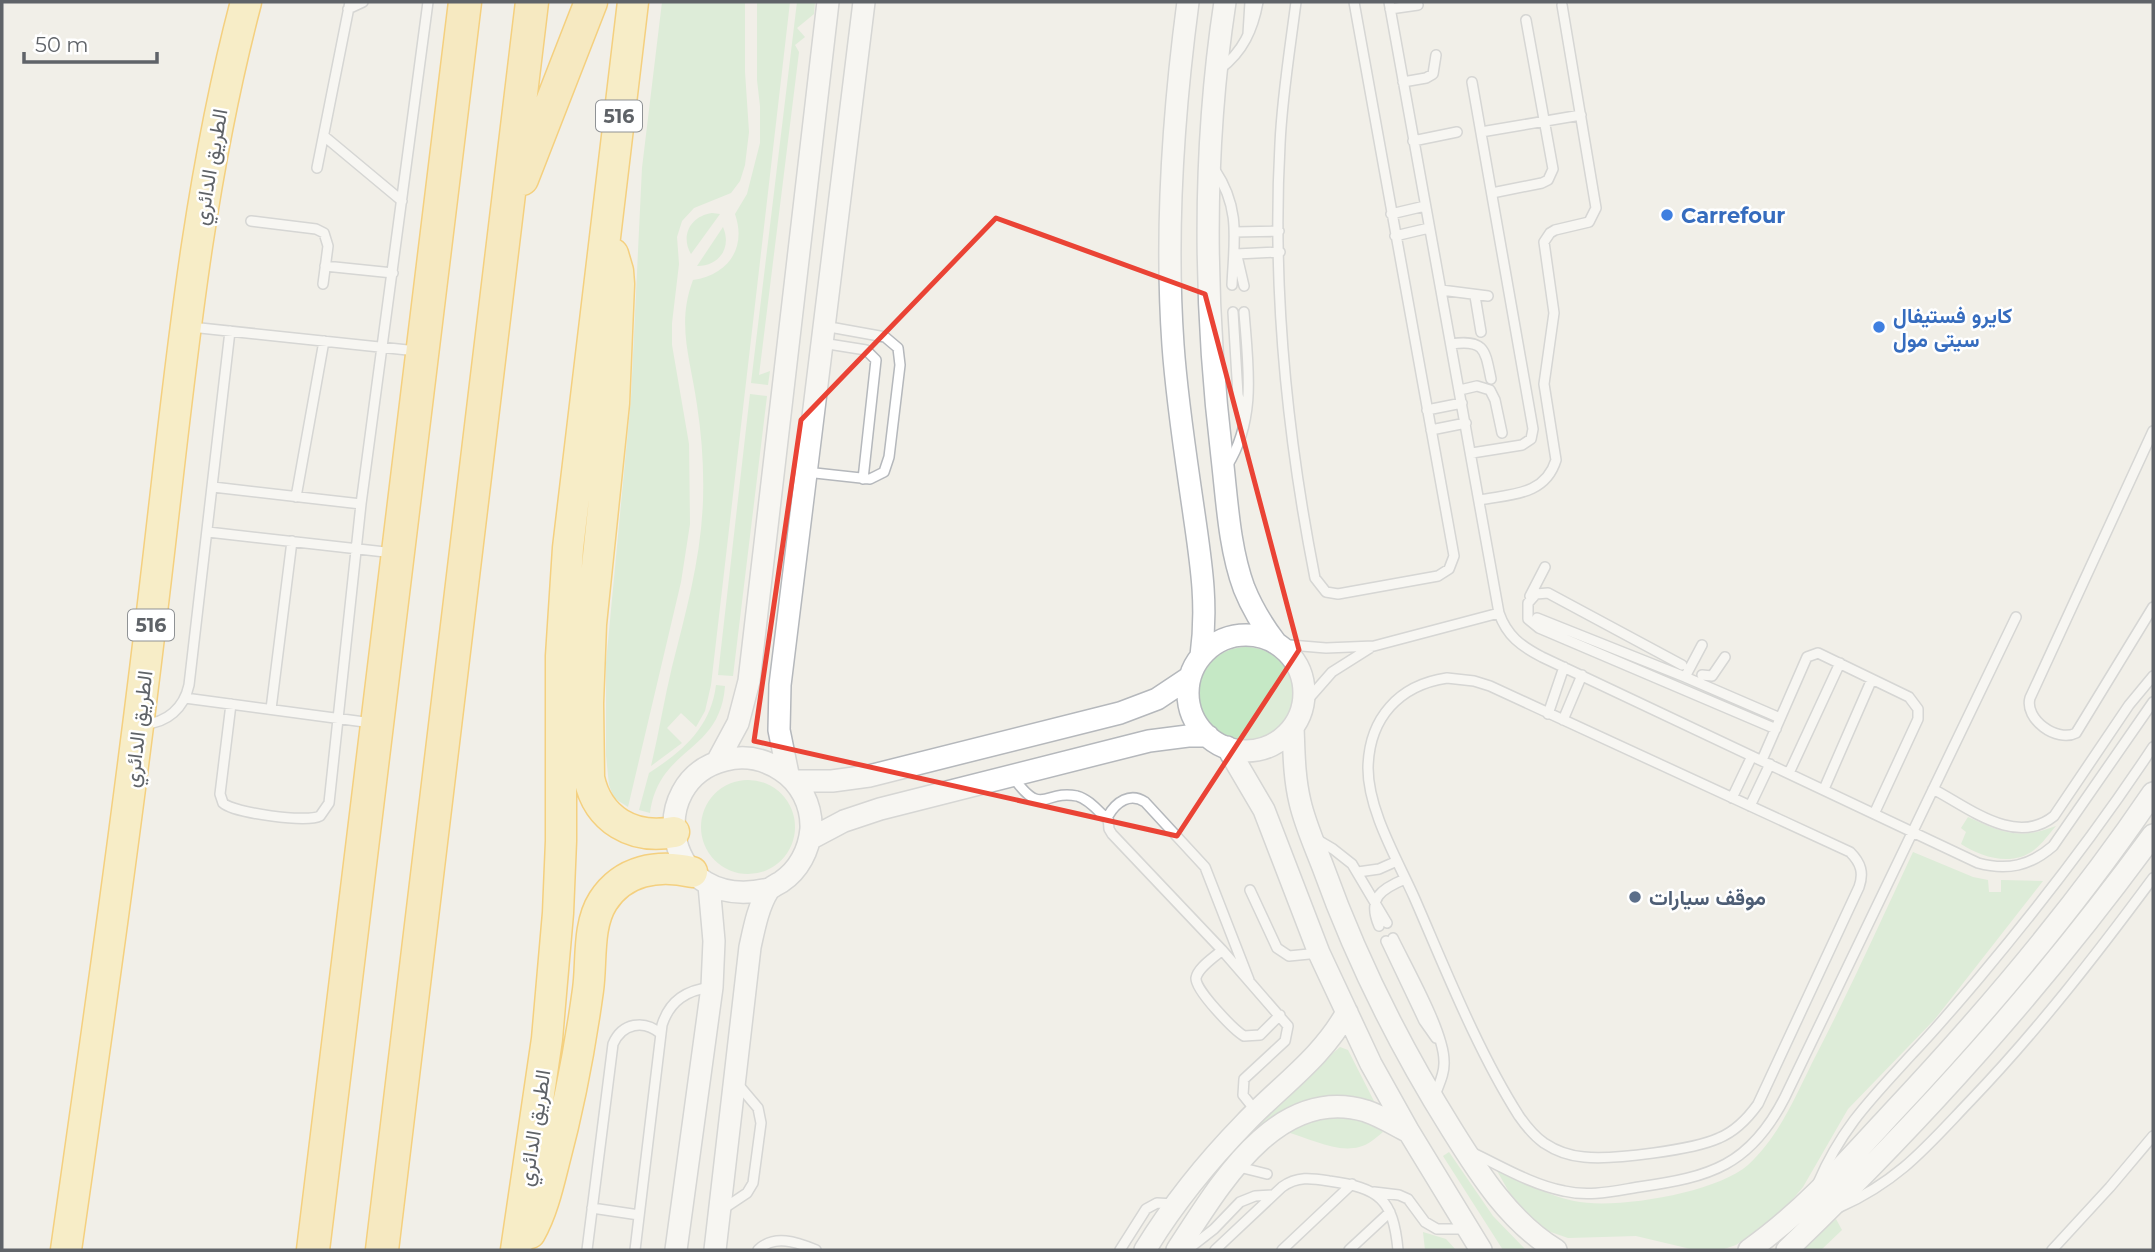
<svg xmlns="http://www.w3.org/2000/svg" width="2155" height="1252" font-family="Montserrat,Vazirmatn,sans-serif">
<style>
.green{fill:#c5e8c5}
.lines{fill:none;stroke-linecap:round;stroke-linejoin:round}
.service-casing{stroke:#b5b8bc;stroke-width:12}
.tertiary-casing{stroke:#b5b8bc;stroke-width:24}
.trunk-casing{stroke:#f9ab00;stroke-width:33}
.motorway-casing{stroke:#f9ab00;stroke-width:35}
.service{stroke:#fff;stroke-width:9}
.tertiary{stroke:#fff;stroke-width:21}
.trunk{stroke:#feeaa1;stroke-width:30}
.motorway{stroke:#fde293;stroke-width:32}
.marked{fill:none;stroke:#ea4335;stroke-width:5;stroke-linejoin:round}
.shop-dot{fill:#3f7fe0;stroke:#fff;stroke-width:2.5}
.service-dot{fill:#5c6f8a;stroke:#fff;stroke-width:2.5}
.labels{text-anchor:middle;dominant-baseline:central;stroke-width:5;stroke-linejoin:round;paint-order:stroke}
.shield{fill:#fff;stroke:#8f9295;stroke-width:2}
.shield-label{font-size:19px;font-weight:bold;fill:#5f6368}
.street-label{font-size:21px;fill:#5f6368;stroke:#fff}
.shop-label{font-size:21px;font-weight:bold;fill:#366cbe;stroke:#fff;text-anchor:start}
.service-label{font-size:21px;font-weight:bold;fill:#4e5e75;stroke:#fff;text-anchor:start}
</style>
<rect width="100%" height="100%" fill="#f1efe8"/>
<!-- green -->
<path class="green" d="M662 2H745V72L749 132 745 165 740 181 731 193 694 208 682 221 677 237 679 264 672 323V345L689 444 690 524 681 582 628 807 614 798 609 785 606 755V663L631 398 642 168Z
M757 2H790L711 685 705 711 696 727 681 713 667 728 682 743 651 766C659 733 664 700 672 667 686 612 701 558 703 501 704 469 702 437 697 405 691 360 676 325 693 280 728 275 747 248 735 214L747 194 760 143V106L757 80Z
M797 2H815L814 14 797 28 805 37 795 45 799 52 759 375 770 371 768 385 751 383Z
M712 213 720 214 691 254C680 235 691 216 712 213Z
M723 227C732 248 719 266 697 266Z
M750 394 767 396 733 676 718 675Z
M1199 694a47 47 0 1 1 94 0a47 47 0 1 1-94 0Z
M716 685 725 686C720 754 659 746 650 813L639 810 649 773C683 751 711 727 716 685Z
M701 827a47 47 0 1 1 94 0a47 47 0 1 1-94 0Z
M1968 817C2003 833 2019 840 2056 826 2049 834 2042 844 2034 850 2012 867 1981 857 1961 844L1966 832 1961 828Z
M1913 852 1973 877 1988 880 1989 892H2001V880L2043 881 1935 1019 1848 1109 1803 1187 1782 1212 1736 1245 1721 1250H1695L1636 1236 1568 1238 1545 1230 1526 1212 1509 1192 1496 1169C1521 1180 1547 1196 1574 1201 1615 1210 1716 1193 1748 1165 1778 1137 1794 1100 1812 1063 1848 994 1880 923 1913 852Z
M1340 1047 1348 1050 1376 1105C1321 1098 1299 1092 1256 1132L1250 1126Z
M1339 1114 1371 1123 1383 1132C1376 1138 1368 1145 1359 1147 1336 1153 1309 1138 1287 1132L1305 1118Z
M1449 1152 1493 1216 1526 1250H1503L1443 1156Z
M1836 1219 1842 1230 1821 1250H1800Z
M1423 1232 1446 1239 1456 1250H1425Z"/>
<g class="lines">
<defs>
<path id="service" d="M1296 2C1290 49 1282 97 1280 144 1272 289 1287 436 1315 578L1326 592 1338 594 1438 576 1449 569 1454 556 1354 2
M1389 2 1499 613C1507 636 1521 646 1542 657L1978 863C2007 871 2030 866 2053 846L2153 702
M348 9 363 2
M1390 9 1418 5
M1248 34 1250 2
M1220 69C1243 52 1253 29 1258 2
M1403 82 1426 78 1433 74 1436 55
M1472 82 1533 429 1531 439 1522 445 1472 453
M1481 132 1581 115
M324 136 402 201
M1413 141 1457 132
M317 168 350 2
M1215 170C1241 209 1234 241 1232 285
M1492 193 1542 183 1548 180 1553 169 1526 20
M1391 214 1425 206
M251 221 316 229 324 233 328 246 323 284
M1235 232 1279 231
M1395 236 1429 228
M1236 254 1280 252
M1237 256 1244 286
M325 266 393 273
M1441 290 1488 296
M1475 296 1481 332
M1233 312 1238 395 1245 419
M191 327 417 351
M822 343 866 350 876 360 863 479
M1451 344C1485 339 1485 350 1491 379
M1460 390 1477 386 1490 390 1495 400 1502 433
M1427 410 1462 403
M1431 430 1466 423
M2153 431 2030 698C2024 719 2057 743 2076 733L2153 607
M1227 466C1257 419 1248 365 1244 312
M806 472 870 479 884 472 889 457 900 365 898 348 885 337 824 326
M213 487 361 504
M296 497 324 341
M1480 500C1510 494 1545 496 1556 460L1544 384 1554 313 1544 242 1550 233 1555 230 1589 222 1596 208 1562 5
M208 532 394 553
M1530 596 1545 567
M1537 618 1685 677 1780 718
M1278 644 1326 648 1374 646 1499 613
M1682 665 1548 593 1536 594 1528 603V619L1539 628 1776 729
M1702 675 1712 676 1725 657
M1685 677 1702 645
M1447 678 1474 681 1490 686 1850 852C1861 863 1864 873 1859 887L1758 1104C1748 1118 1736 1131 1719 1138 1693 1150 1613 1160 1584 1157 1570 1156 1556 1151 1544 1143 1534 1136 1526 1126 1519 1116 1477 1050 1445 968 1414 897 1397 859 1368 810 1368 768 1369 718 1399 685 1447 678Z
M185 698 372 723
M231 704 220 794 223 803C234 813 307 823 320 816L329 803 361 504 428 2
M1303 705 1332 672 1370 648
M271 709 292 541
M1548 714 1564 667
M1563 720 1582 675
M144 724C167 723 184 708 189 685L230 331
M1762 760 1807 657 1818 653 1909 697 1918 709V719L1874 814
M1789 773 1840 663
M1013 777C1043 819 1044 789 1077 796 1089 799 1099 812 1108 820
M1824 789 1872 679
M1933 789C1969 808 2016 847 2054 816L2129 705 2153 676
M1732 798 1752 756
M1750 806 1770 764
M1316 839 1333 849 1352 864 1387 923
M1358 872 1379 869 1397 861
M1250 890 1277 948 1289 956 1319 953
M1379 926C1367 898 1381 889 1405 879
M1393 938C1407 967 1444 1032 1444 1061 1445 1074 1438 1086 1434 1098
M1386 941 1424 1021 1436 1038
M1222 950C1215 957 1198 967 1196 978 1195 990 1234 1030 1244 1036L1260 1035 1280 1015
M1249 980 1205 867 1145 802C1130 792 1116 802 1108 816L1109 829 1112 834 1222 950 1288 1026 1285 1041 1244 1079 1243 1095 1255 1110
M1471 1152C1501 1166 1532 1185 1564 1191 1589 1197 1614 1191 1639 1187 1710 1177 1750 1166 1785 1097L2016 617
M1239 1167 1267 1174
M1818 1183C1842 1127 1872 1098 1912 1054 1935 1030 1957 1004 1979 978 2041 904 2100 827 2153 747
M1374 1192 1399 1195 1408 1199 1425 1222 1437 1229H1466
M1840 1207C1900 1180 1927 1146 1971 1100 2037 1031 2096 955 2153 878
M592 1208 639 1215
M723 1209 747 1193 753 1183 761 1123 758 1108 736 1082
M587 1250 613 1044C622 1023 644 1019 661 1034
M635 1250 662 1025C670 1000 687 990 712 987
M758 1250C774 1234 797 1242 816 1250
M1120 1250 1146 1209 1157 1203 1174 1204
M1187 1250 1214 1229 1240 1202 1255 1196 1273 1195
M1215 1250 1282 1187C1297 1176 1311 1178 1329 1181 1379 1188 1393 1198 1398 1250
M1282 1250 1352 1184
M1349 1250 1390 1212
M2052 1250 2110 1187 2153 1136"/>
<path id="tertiary" d="M1188 2C1173 115 1165 231 1173 345 1177 402 1186 458 1194 514 1201 563 1208 605 1201 656
M1225 2C1202 152 1204 306 1222 457 1227 500 1229 547 1244 588 1252 608 1263 626 1276 643
M1188 693a58 58 0 1 1 116 0a58 58 0 1 1-116 0Z
M1293 727C1294 752 1294 777 1300 802 1305 824 1315 846 1323 867 1356 959 1400 1047 1452 1130 1480 1175 1510 1222 1556 1250
M1227 747 1264 810 1319 953 1371 1064 1409 1132 1481 1250
M717 762 738 723 749 681 828 2
M788 774 779 730 780 685 864 2
M795 781H832L869 776 1120 713 1157 699 1190 677
M810 839 844 821 880 809 1149 741 1188 736H1208
M676 1250 712 987 714 941 709 885
M715 1250 750 947C754 929 758 907 768 891 771 887 776 885 781 882 799 870 809 850 811 829 812 805 800 782 781 770 764 759 745 755 725 760 643 780 662 914 769 889
M1145 1250C1173 1204 1208 1161 1245 1123 1280 1086 1322 1058 1347 1012
M1177 1250C1218 1188 1276 1084 1366 1111 1381 1116 1395 1125 1409 1132
M1749 1250C1802 1213 1847 1162 1891 1114 1986 1013 2075 908 2153 793
M1787 1250C1923 1119 2041 988 2153 835"/>
<path id="trunk" d="M613 254 618 271 619 284 614 403 591 624 588 703 589 778C598 820 633 840 674 832
M530 1233C542 1212 548 1186 554 1162 569 1106 580 1048 588 990 592 962 587 926 603 901 623 870 658 864 692 872
M66 1250C98 1026 130 802 156 578 179 384 196 191 246 2
M516 1250 547 1039 558 913 561 841V656L568 548 633 2"/>
<path id="motorway" d="M522 179 591 2
M313 1250 465 2
M382 1250 532 2"/>
</defs>
<!-- service casing -->
<use href="#service" class="service-casing"/>
<!-- tertiary casing -->
<use href="#tertiary" class="tertiary-casing"/>
<!-- trunk casing -->
<use href="#trunk" class="trunk-casing"/>
<!-- motorway casing -->
<use href="#motorway" class="motorway-casing"/>
<!-- service -->
<use href="#service" class="service"/>
<!-- tertiary -->
<use href="#tertiary" class="tertiary"/>
<!-- trunk -->
<use href="#trunk" class="trunk"/>
<!-- motorway -->
<use href="#motorway" class="motorway"/>
</g>
<!-- marked area -->
<path d="M0 0H2155V1252H0ZM996 218 1205 294 1299 650 1177 836 754 741 801 420Z" fill="#f1efe8" fill-opacity=".55" fill-rule="evenodd"/>
<path class="marked" d="M996 218 1205 294 1299 650 1177 836 754 741 801 420Z"/>
<!-- markers -->
<g class="shop-dot">
<circle cx="1667" cy="215" r="7"/>
<circle cx="1879" cy="327" r="7"/>
</g>
<circle class="service-dot" cx="1635" cy="897" r="7"/>
<g class="labels">
<!-- shield labels -->
<g class="shield">
<rect x="596" y="100.5" width="46" height="31" rx="5"/>
<rect x="128" y="609.5" width="46" height="31" rx="5"/>
</g>
<g class="shield-label">
<text x="619" y="116">516</text>
<text x="151" y="625">516</text>
</g>
<!-- street labels -->
<g class="street-label">
<text transform="translate(210 167) rotate(-80)">الطريق الدائري</text>
<text transform="translate(138 729) rotate(-83)">الطريق الدائري</text>
<text transform="translate(534 1128) rotate(-81)">الطريق الدائري</text>
</g>
<!-- shop labels -->
<g class="shop-label">
<text x="1681" y="215">Carrefour</text>
<text x="1893" y="315">كايرو فستيفال<tspan x="1893" dy="24">سيتى مول</tspan></text>
</g>
<!-- service labels -->
<g class="service-label">
<text x="1649" y="897">موقف سيارات</text>
</g>
</g>
<!-- border -->
<rect width="2155" height="1252" fill="none" stroke="#5f6368" stroke-width="7"/>
<!-- scale -->
<path d="M24 52v10h133v-10" fill="none" stroke="#5f6368" stroke-width="3.5"/>
<text x="35" y="52" font-size="21" fill="#5f6368" stroke="#ffffff" stroke-width="5" paint-order="stroke">50 m</text>
</svg>
